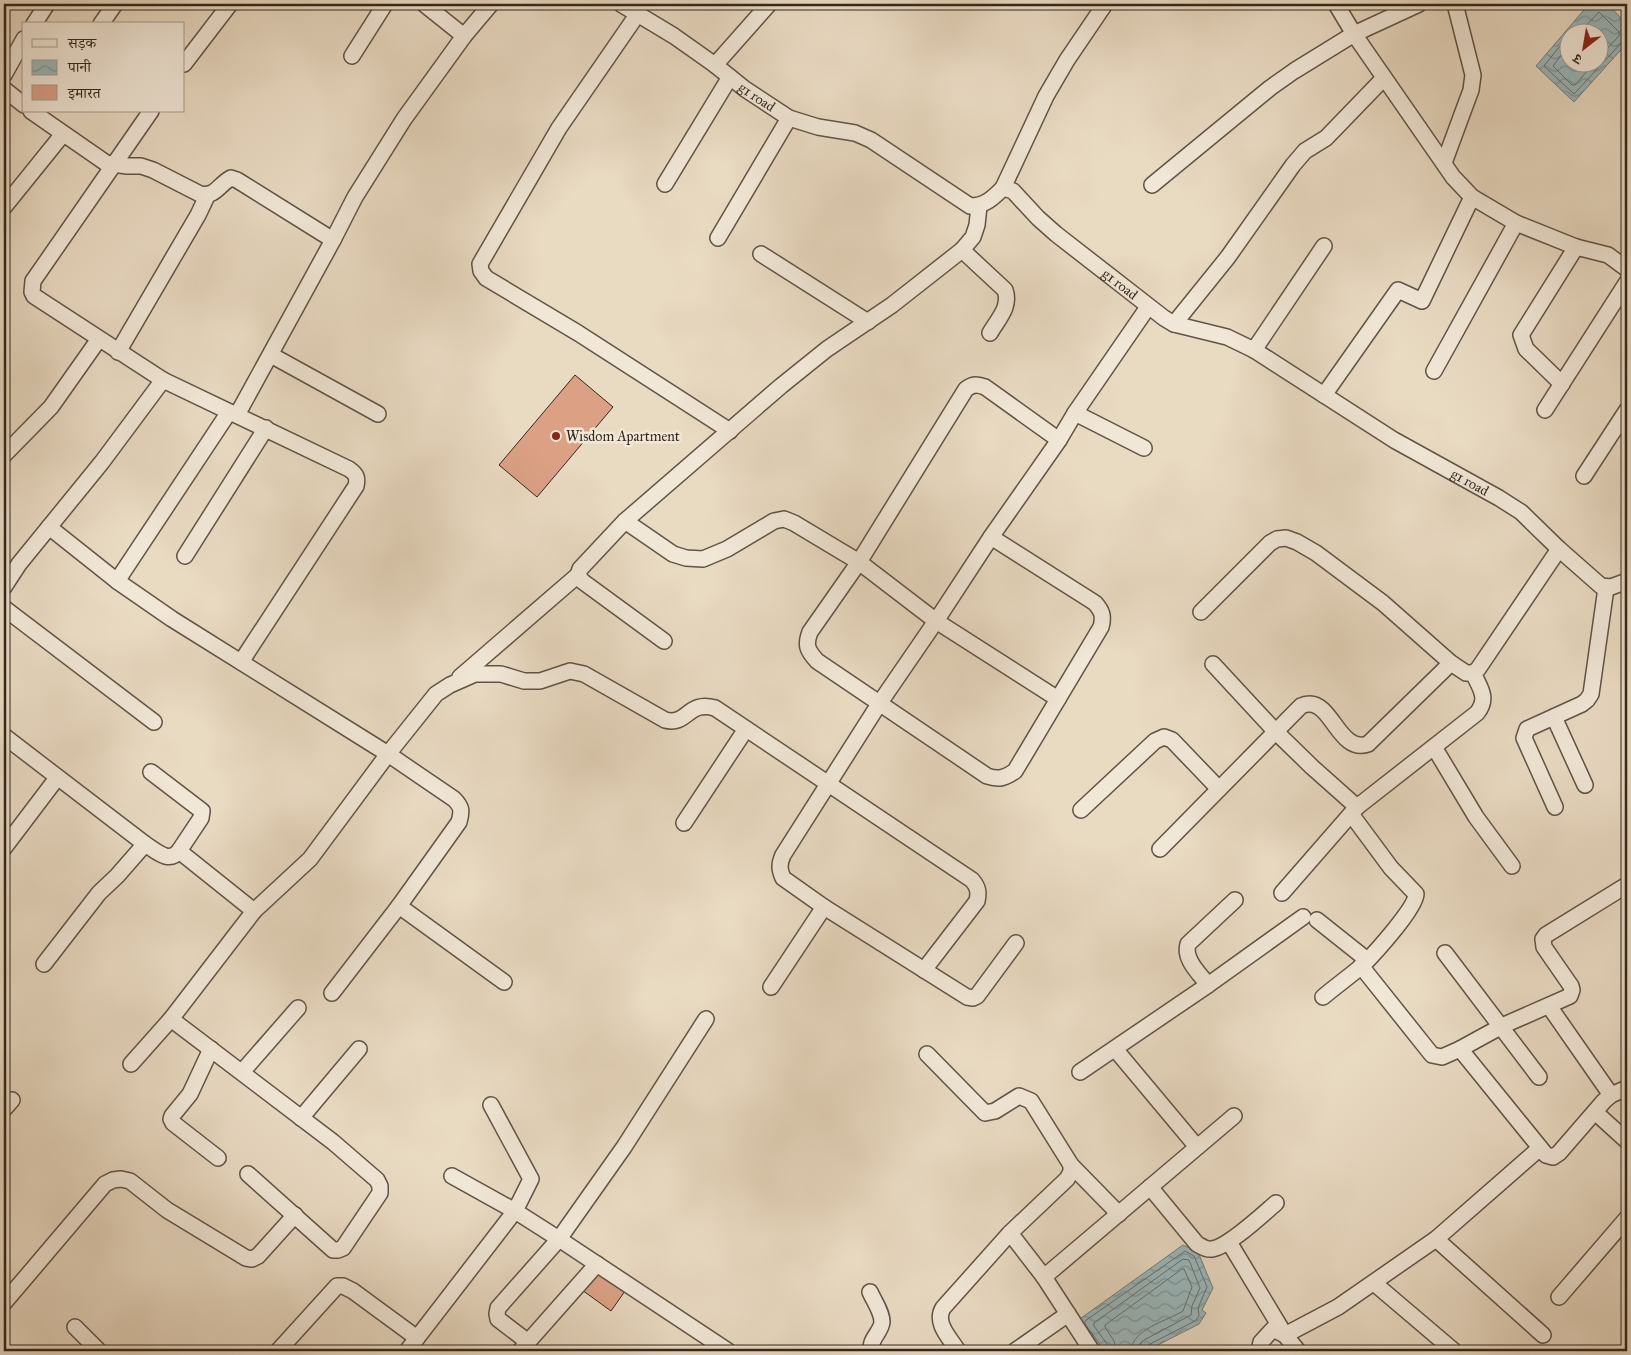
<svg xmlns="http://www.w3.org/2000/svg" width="1631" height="1355" font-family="'IM FELL Great Primer','Noto Serif Devanagari',serif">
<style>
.water{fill:url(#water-waves);stroke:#717e7c;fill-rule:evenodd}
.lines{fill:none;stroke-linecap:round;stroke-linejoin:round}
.shore{stroke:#66706c;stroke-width:1}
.building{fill:#dca185;stroke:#33281d}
.minor-casing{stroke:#605446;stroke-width:18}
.minor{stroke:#f1e7d7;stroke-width:15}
.poi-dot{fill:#8f2418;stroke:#f1e7d7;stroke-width:2}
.labels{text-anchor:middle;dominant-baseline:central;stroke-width:5;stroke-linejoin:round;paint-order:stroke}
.street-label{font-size:14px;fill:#33281d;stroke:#f1e7d7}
.poi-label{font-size:14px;fill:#33281d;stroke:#f1e7d7;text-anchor:start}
</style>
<defs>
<pattern id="water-waves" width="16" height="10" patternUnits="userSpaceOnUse" patternTransform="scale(1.25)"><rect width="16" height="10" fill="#9ab8bc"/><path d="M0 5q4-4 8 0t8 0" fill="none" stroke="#7e9698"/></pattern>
</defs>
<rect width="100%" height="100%" fill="#e9dac2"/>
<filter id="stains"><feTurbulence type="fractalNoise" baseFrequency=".004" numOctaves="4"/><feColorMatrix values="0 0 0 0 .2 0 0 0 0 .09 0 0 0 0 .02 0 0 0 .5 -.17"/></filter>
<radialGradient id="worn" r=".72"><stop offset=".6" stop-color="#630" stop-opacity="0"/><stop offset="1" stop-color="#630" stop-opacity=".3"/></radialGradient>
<!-- water -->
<path class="water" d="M1589 4H1608L1627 25V43L1574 102 1536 66ZM1568 32H1598V62H1568Z
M1183 1245 1198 1252 1213 1288 1202 1310 1206 1313 1199 1324 1146 1351H1099L1077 1321Z"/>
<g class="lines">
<!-- shore -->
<path class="shore" d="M1580 32 1599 12 1619 32V36L1598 58
M1568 36 1544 66 1574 94 1622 42 1627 40
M1568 46 1553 66 1572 85H1575L1595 62
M1102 1351V1347L1085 1324V1321L1185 1251 1194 1256 1207 1287 1198 1308 1199 1316 1195 1321 1148 1345 1145 1351
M1109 1351 1107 1344 1094 1326V1323L1183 1259 1189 1260 1200 1288 1192 1306 1191 1315 1144 1340 1140 1344 1139 1351
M1116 1351 1114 1341 1105 1327V1325L1182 1269H1184L1192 1287 1183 1311C1167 1321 1132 1329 1131 1351"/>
</g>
<!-- building -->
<path class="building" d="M575 375 613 407 537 497 499 465Z
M597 1270 625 1291 611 1311 582 1290Z"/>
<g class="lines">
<defs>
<g id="minor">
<path d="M424 4 464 36"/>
<path id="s1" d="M621 4 674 36 715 65 745 89 789 118 818 127 855 133 871 140 970 206C985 206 993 198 1003 188L1013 191 1038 218 1056 234 1164 318 1174 324 1227 337 1254 350 1394 440 1499 498 1521 512 1559 549 1601 586 1611 587 1627 581"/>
<path d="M1336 4 1354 34 1453 177 1472 197 1516 223 1576 247 1608 255 1627 269"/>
<path d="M637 15 559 128 480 264 481 271 486 278 578 333 730 431"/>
<path d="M34 24 47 4"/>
<path d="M101 24 115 4"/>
<path d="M352 56 385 4"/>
<path d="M184 64 230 4"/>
<path d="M715 65 769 4"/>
<path d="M4 75 24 39"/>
<path d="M4 89 24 105"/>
<path d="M31 111 106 163 127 166H141L153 170 200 194C216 197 218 185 231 178L237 180 333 240"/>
<path d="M151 111 33 281 32 292 34 296 163 380 349 469C356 474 358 477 356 486L241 662"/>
<path d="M1444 163 1471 90 1473 75 1455 4"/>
<path d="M665 184 730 77"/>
<path d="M1152 185 1270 88 1294 71 1354 34 1419 4"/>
<path d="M1003 188 1046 96 1067 60 1105 4"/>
<path d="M4 207 63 134"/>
<path d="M718 238 789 118"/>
<path d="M962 250 1005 290C1011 307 998 319 990 333"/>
<path d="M761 254 868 322"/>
<path d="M1174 324 1228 257 1293 165 1305 151 1326 138 1384 78"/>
<path d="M1254 350 1324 246"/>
<path d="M118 352 198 215 207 196"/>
<path d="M271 355 378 414"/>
<path d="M1434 371 1516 223"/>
<path d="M1562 384 1526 349 1521 335 1576 247"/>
<path d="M1324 395 1398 290 1422 301 1472 197"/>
<path d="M1545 410 1627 282"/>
<path d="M1075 413 1144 448"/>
<path d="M237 415 333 240 355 197 404 119 464 36 491 4"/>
<path d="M4 455 51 407 99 339"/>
<path d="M1584 476 1627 410"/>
<path d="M625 521 673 554 686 558 703 559 727 549 774 521 784 519 794 523 859 562 936 621 1058 699"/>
<path d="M49 527 117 581 172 619 388 754 454 799C462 807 462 811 459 822L399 906 332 993"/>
<path d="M991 537 1095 603C1102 611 1104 616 1101 627L1015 771C1005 778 999 780 987 776L817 661C807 650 805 645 810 632L859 562 966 389C973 384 977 384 985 387L1059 440"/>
<path d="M185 556 266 428"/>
<path d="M117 581 229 412"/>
<path d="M4 587 19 564 102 462 163 380"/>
<path d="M4 608 154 722"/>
<path d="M1201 612 1270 543 1277 539 1286 538 1297 542 1316 553 1383 603 1451 663 1466 673H1473L1478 669 1559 549"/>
<path d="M664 641 582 581 578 575 580 569 625 521 781 386 827 349 892 305 962 250 973 237 977 225 979 206"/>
<path d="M1213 664 1275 731 1312 767 1357 807"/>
<path d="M460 677 578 575"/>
<path d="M1554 717 1585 785"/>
<path d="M4 736 145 844C156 851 169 864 179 851L201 818 202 811 151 772"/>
<path d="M1434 747 1476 817 1512 866"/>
<path d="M1555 807 1524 738 1527 729 1582 704 1587 700 1591 694 1606 588"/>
<path d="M1081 810 1155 741 1164 737 1172 740 1219 789"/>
<path d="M684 823 746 729"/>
<path d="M4 848 57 778"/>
<path d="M1160 849 1301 706C1303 705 1306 704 1309 704 1332 703 1340 754 1368 744L1451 663"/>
<path d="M1282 893 1357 807 1477 713C1489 698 1480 688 1473 673"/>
<path d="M399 906 504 982"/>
<path d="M254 911 310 859 388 754 436 694 450 685 475 674H501L524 681H540L570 671 584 674 665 720C688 726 687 700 715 708L972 880C978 887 979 892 977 901L924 970"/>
<path d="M1317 920 1366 959 1361 966 1432 1055 1442 1057 1460 1049 1502 1026 1570 996 1572 990 1571 986 1544 947 1543 939 1546 935 1627 885"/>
<path d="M1016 943 977 996 973 998 967 997 824 907 783 878C779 869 779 864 783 855L879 704 936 621 991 537 1059 440 1075 413 1148 307"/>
<path d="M1445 953 1539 1077"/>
<path d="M44 964 99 893 117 876 145 844"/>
<path d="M1208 985C1200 974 1183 959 1188 944L1235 900"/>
<path d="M771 987 824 907"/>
<path d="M1323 997C1336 986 1350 976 1363 965 1374 954 1416 908 1416 894L1391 868 1351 814"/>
<path d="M1549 1006 1611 1095"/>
<path d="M171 1019 333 1142 377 1180 380 1186V1193L343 1248 338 1250H333L248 1174"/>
<path d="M211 1049 190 1094 172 1116 171 1119 173 1123 218 1158"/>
<path d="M1115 1049 1197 1147"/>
<path d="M1460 1049 1546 1155 1553 1157 1559 1153 1604 1101 1611 1095 1627 1088"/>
<path d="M927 1054 985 1113 995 1111 1019 1096 1031 1101 1071 1165V1172L1067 1179 1010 1233 943 1308C934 1323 950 1338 958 1351"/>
<path d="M131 1064 171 1019 254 911 179 851"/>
<path d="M242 1072 298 1008"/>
<path d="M1080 1072 1208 985 1303 917"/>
<path d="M4 1109 12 1100"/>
<path d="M1595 1112 1627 1141"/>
<path d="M301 1118 359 1049"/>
<path d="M1071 1165 1119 1214"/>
<path d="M452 1176 515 1211 559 1239 728 1351"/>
<path d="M1150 1187 1197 1244C1201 1246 1206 1250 1212 1249 1228 1247 1262 1215 1276 1203"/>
<path d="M1010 1233 1044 1277 1092 1351"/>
<path d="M1436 1239 1543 1335"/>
<path d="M1229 1242 1285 1335 1298 1351"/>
<path d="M1044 1277 1234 1116"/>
<path d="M1374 1283 1454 1351"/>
<path d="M870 1292C874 1301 882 1312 882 1322 881 1333 868 1340 872 1351"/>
<path d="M1559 1297 1627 1218"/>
<path d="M4 1303 105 1184 113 1180 121 1179 130 1181 167 1210 246 1258 252 1259 258 1256 295 1215"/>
<path d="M75 1327 99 1351"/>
<path d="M1285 1335 1338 1307 1436 1239 1540 1148"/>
<path d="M528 1342 498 1319 497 1314 498 1308 559 1239 624 1147 706 1019"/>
<path d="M278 1351 337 1286H343L353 1291 417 1338"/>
<path d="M407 1351 515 1211 531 1179 491 1105"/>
<path d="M520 1351 597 1264"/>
<path d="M1015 1351 1068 1314"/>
<path d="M1259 1351 1261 1342 1273 1329 1285 1335"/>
</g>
</defs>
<!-- minor casing -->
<use href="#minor" class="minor-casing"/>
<!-- minor -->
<use href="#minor" class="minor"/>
</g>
<!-- markers -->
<circle class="poi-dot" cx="556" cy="436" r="5"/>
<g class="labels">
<!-- street labels -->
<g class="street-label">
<text stroke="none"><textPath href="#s1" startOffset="165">g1 road</textPath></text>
<text stroke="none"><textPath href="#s1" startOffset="599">g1 road</textPath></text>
<text stroke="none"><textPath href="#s1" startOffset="1004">g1 road</textPath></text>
</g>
<!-- poi labels -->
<g class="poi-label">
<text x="566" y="436">Wisdom Apartment</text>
</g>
</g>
<!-- margin -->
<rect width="1631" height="1355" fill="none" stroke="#e9dac2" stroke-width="20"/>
<rect x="5" y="5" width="1621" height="1345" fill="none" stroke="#33281d" stroke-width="2.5"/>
<rect x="10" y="10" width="1611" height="1335" fill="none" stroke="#33281d"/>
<!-- legend -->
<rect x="22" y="22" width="162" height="90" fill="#f1e7d7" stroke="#a59b8d"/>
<rect x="32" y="39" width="25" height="8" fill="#f1e7d7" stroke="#a59b8d"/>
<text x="68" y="48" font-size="15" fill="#33281d">सड़क</text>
<rect x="32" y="60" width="25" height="15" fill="url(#water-waves)" stroke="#a59b8d"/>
<text x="68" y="72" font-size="15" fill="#33281d">पानी</text>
<rect x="32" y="85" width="25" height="15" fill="#dca185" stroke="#a59b8d"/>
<text x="68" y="98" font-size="15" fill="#33281d">इमारत</text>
<!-- north arrow -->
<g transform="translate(1584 48) rotate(211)"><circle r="24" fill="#f1e7d7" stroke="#a59b8d"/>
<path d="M0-4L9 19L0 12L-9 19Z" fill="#8f2418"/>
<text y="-8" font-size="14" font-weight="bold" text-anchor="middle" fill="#33281d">उ</text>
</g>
<rect width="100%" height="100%" filter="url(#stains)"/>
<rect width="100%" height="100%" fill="url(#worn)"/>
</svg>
